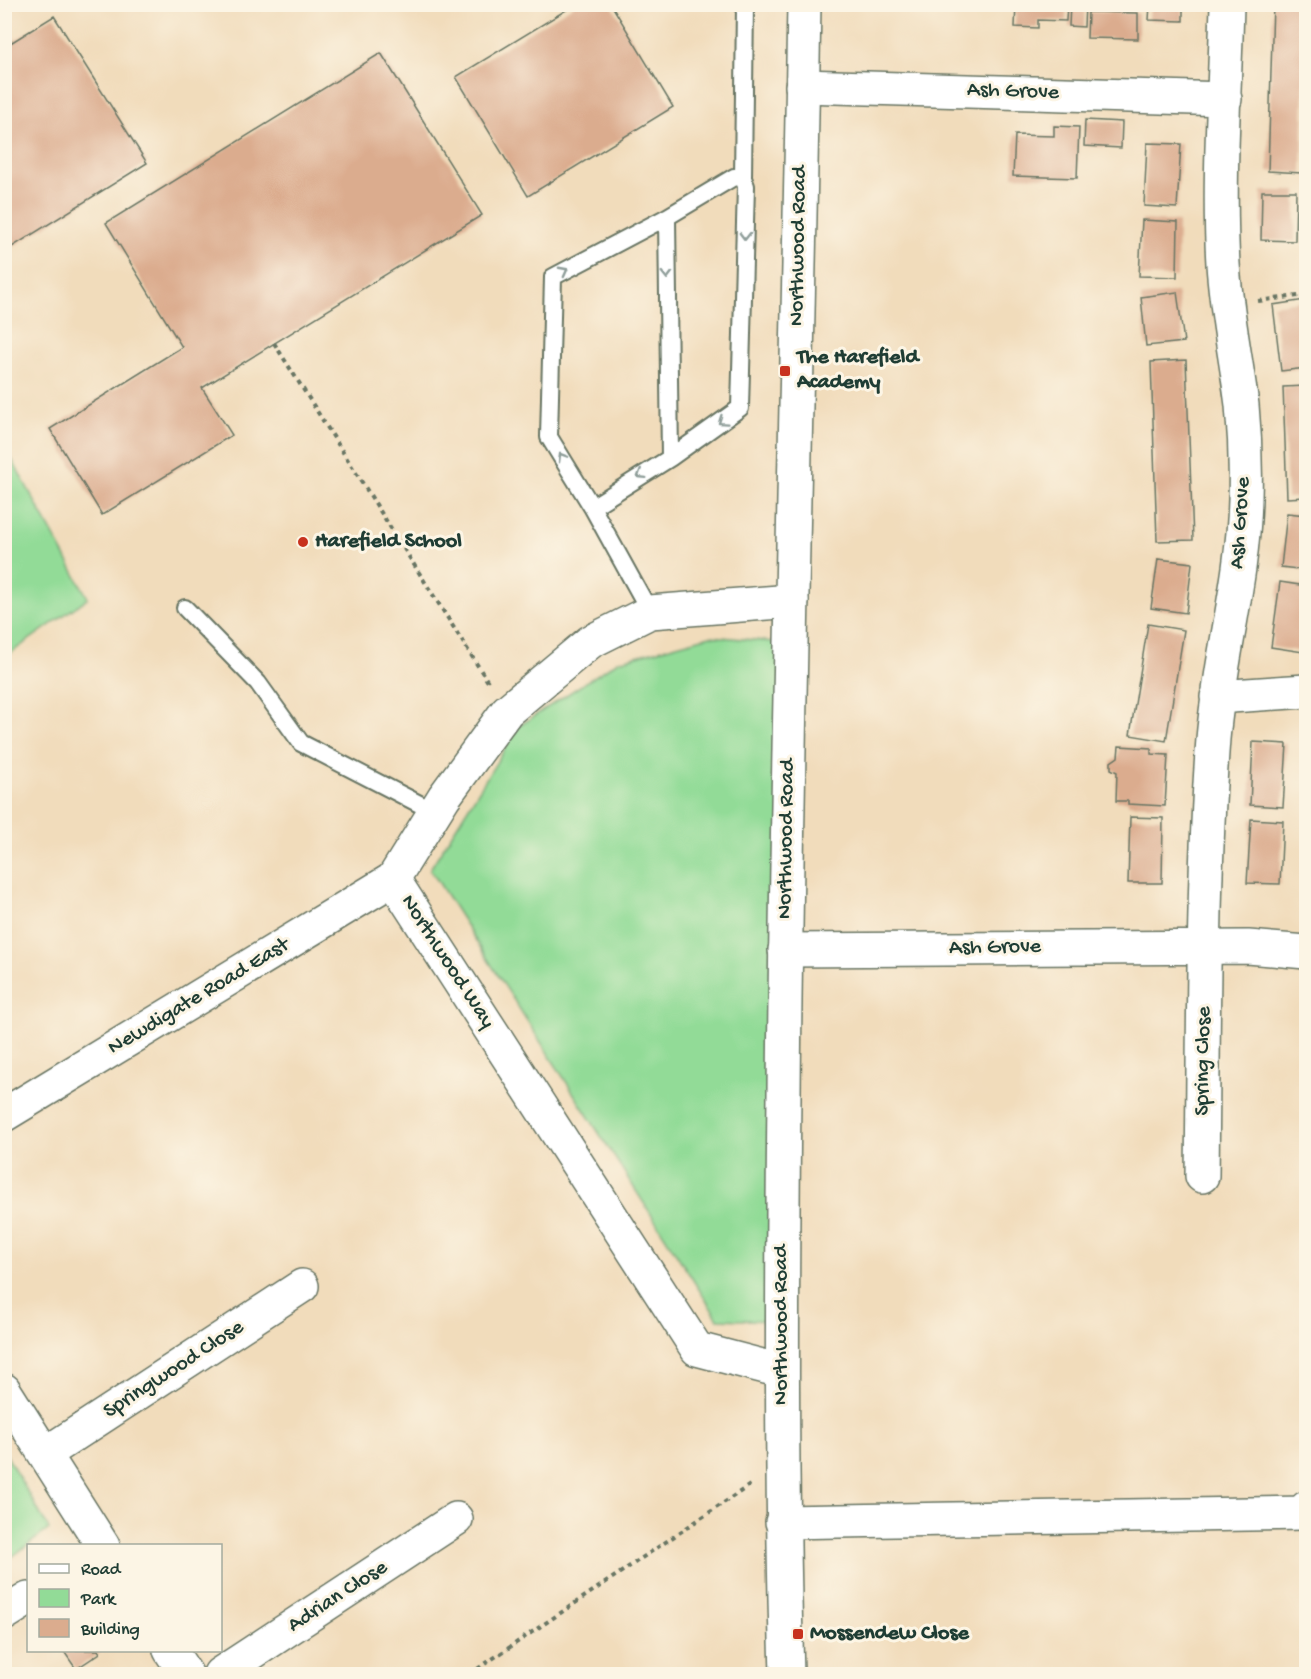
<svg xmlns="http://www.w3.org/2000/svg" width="1311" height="1679" font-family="'Gochi Hand',sans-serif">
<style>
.green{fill:#92db97;stroke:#588c66;stroke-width:1.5}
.building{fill:#dbac8e}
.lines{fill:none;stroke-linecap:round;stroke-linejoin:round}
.service-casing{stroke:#687563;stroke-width:20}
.minor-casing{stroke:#687563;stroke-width:36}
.tertiary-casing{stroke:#687563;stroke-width:36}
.path{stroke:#687563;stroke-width:4;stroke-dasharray:4.5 4.5;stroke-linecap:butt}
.service{stroke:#fff;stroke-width:16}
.minor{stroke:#fff;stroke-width:33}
.tertiary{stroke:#fff;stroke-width:33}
.oneway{stroke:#8f9e9a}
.poi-dot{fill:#c8321e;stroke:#fcf5e5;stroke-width:2}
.labels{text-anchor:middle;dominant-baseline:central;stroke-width:6;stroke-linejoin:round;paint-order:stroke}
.street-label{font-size:22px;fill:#1f3d34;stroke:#fcf5e5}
.poi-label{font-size:22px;font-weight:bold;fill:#1f3d34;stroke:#fcf5e5;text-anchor:start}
</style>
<rect width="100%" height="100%" fill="#fcf5e5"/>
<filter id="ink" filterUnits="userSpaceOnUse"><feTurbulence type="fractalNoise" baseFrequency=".0167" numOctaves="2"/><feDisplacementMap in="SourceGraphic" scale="12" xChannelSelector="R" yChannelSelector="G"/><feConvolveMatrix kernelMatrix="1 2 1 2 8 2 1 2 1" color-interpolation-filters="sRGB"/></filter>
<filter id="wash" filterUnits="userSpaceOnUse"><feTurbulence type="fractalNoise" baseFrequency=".008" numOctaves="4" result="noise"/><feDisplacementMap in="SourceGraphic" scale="24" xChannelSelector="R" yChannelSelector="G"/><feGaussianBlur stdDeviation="1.35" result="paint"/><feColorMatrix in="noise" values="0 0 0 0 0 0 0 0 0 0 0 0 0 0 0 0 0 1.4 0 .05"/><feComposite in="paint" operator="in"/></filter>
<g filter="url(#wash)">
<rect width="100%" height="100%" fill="#f1dcbb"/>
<!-- green -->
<path class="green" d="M5 447 88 598 5 657H4Z
M710 636 785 643 774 1321 718 1319 430 869 519 726 618 661Z
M5 1453 49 1529 5 1562H4Z"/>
<g id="blocks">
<!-- building -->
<path class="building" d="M576 4H611L673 107 528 196 456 77Z
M1016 4H1067L1066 21 1038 20V28L1015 27Z
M1070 4H1085L1084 27 1069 26Z
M1150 4H1183V21L1149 20Z
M1273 4H1306L1302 173 1268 171Z
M1088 12 1138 13V39L1087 38Z
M54 16 147 163 4 252V47Z
M381 53 482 215 202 388 232 435 102 515 50 429 182 347 106 223Z
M1085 120 1122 122 1121 148 1084 146Z
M1054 126 1079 127 1077 178 1013 176 1015 135 1054 136Z
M1147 143 1181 144 1177 208 1144 206Z
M1262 191H1296L1295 241 1261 240Z
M1142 220 1178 222 1177 277 1139 276Z
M1177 292 1184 342 1146 346 1141 297Z
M1305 300 1306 368 1281 371 1273 305Z
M1186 360 1193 540 1157 541 1151 362Z
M1306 386V497L1287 498 1283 387Z
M1287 513 1306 515V570L1281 567Z
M1158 559 1192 563 1186 613 1151 608Z
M1280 582 1306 586V629L1303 652 1271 647Z
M1148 624 1184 630 1166 741 1130 735Z
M1253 742 1287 744 1283 807 1250 805Z
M1119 746 1151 748V754L1168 755 1165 806 1128 804V801H1116L1117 772 1111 769V762L1118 757Z
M1130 817 1163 818 1162 883H1128Z
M1251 819 1283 821 1280 884 1247 883Z
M63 1650H98L100 1653 76 1669Z"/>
</g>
</g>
<g filter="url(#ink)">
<use href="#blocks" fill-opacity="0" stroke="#687563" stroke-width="1.5"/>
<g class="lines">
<defs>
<path id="service" d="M670 458 740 408 746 186 743 178 745 4
M592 507 670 458 667 217
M185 608 258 683 301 743 435 812
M650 612 592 507 549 437 553 277 667 217 734 177 743 178"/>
<path id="minor" d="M802 86 1225 99
M1217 697 1306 691
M785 950 1248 947 1306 952
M4 1115 393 879
M1202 1176C1204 1030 1202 884 1213 739 1220 658 1243 580 1245 499 1246 468 1245 436 1242 405 1236 358 1226 311 1223 264 1218 178 1225 91 1227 4
M781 1371 697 1349 393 879 444 797 507 711 590 642 650 612 792 601
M4 1390 103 1546
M45 1454 302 1286
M782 1522 1304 1513 1306 1508
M4 1614 28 1599
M170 1650 186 1674
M220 1674 456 1519"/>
<path id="tertiary" d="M787 1674C781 1481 782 1289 784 1095 787 732 798 368 804 4"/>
</defs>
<!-- service casing -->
<use href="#service" class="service-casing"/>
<!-- minor casing -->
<use href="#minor" class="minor-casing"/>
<!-- tertiary casing -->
<use href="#tertiary" class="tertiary-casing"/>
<!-- path -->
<path class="path" d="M1258 301 1306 295
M274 343 490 685
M470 1674 753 1483"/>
<!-- service -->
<use href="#service" class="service"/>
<!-- minor -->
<use href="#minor" class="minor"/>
<!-- tertiary -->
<use href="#tertiary" class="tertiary"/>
</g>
<!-- one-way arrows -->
<defs><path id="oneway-chevron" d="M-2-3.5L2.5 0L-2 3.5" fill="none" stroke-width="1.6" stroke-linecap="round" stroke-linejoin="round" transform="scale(1.5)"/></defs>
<g class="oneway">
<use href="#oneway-chevron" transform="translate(745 236) rotate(91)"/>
<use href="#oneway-chevron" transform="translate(564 271) rotate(-28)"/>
<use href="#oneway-chevron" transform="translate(667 275) rotate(89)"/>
<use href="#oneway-chevron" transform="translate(722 421) rotate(145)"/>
<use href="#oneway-chevron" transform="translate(562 457) rotate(-121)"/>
<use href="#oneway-chevron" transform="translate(641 475) rotate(148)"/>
</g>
</g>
<!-- markers -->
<g class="poi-dot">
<rect x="779" y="365" width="12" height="12" rx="3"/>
<circle cx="303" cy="542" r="6"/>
<rect x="792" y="1628" width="12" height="12" rx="3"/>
</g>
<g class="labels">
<!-- street labels -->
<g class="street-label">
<text transform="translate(1013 92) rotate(2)">Ash Grove</text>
<text transform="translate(799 246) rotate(-89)">Northwood Road</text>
<text transform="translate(1241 523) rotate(-86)">Ash Grove</text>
<text transform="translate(787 839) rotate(-89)">Northwood Road</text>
<text transform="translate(995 948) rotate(-1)">Ash Grove</text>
<text transform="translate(447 962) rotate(57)">Northwood Way</text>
<text transform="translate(199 997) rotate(-31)">Newdigate Road East</text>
<text transform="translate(1204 1061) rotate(-89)">Spring Close</text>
<text transform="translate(782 1325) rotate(-90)">Northwood Road</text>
<text transform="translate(174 1370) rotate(-33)">Springwood Close</text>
<text transform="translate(338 1597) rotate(-33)">Adrian Close</text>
</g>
<!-- poi labels -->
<g class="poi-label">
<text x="797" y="358">The Harefield<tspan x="797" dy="25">Academy</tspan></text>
<text x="315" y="542">Harefield School</text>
<text x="810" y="1634">Mossendew Close</text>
</g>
</g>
<!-- margin -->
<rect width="1311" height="1679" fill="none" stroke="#fcf5e5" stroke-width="24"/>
<!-- legend -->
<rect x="27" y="1544" width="195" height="108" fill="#fcf5e5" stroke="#a4ab9e" stroke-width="1.5"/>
<rect x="39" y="1564" width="30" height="9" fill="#ffffff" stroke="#a4ab9e" stroke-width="1.5"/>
<text x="81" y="1574" font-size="18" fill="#1f3d34">Road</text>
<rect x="39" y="1589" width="30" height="18" fill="#92db97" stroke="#a4ab9e" stroke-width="1.5"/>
<text x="81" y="1604" font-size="18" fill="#1f3d34">Park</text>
<rect x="39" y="1619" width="30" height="18" fill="#dbac8e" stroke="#a4ab9e" stroke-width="1.5"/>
<text x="81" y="1634" font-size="18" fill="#1f3d34">Building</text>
</svg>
